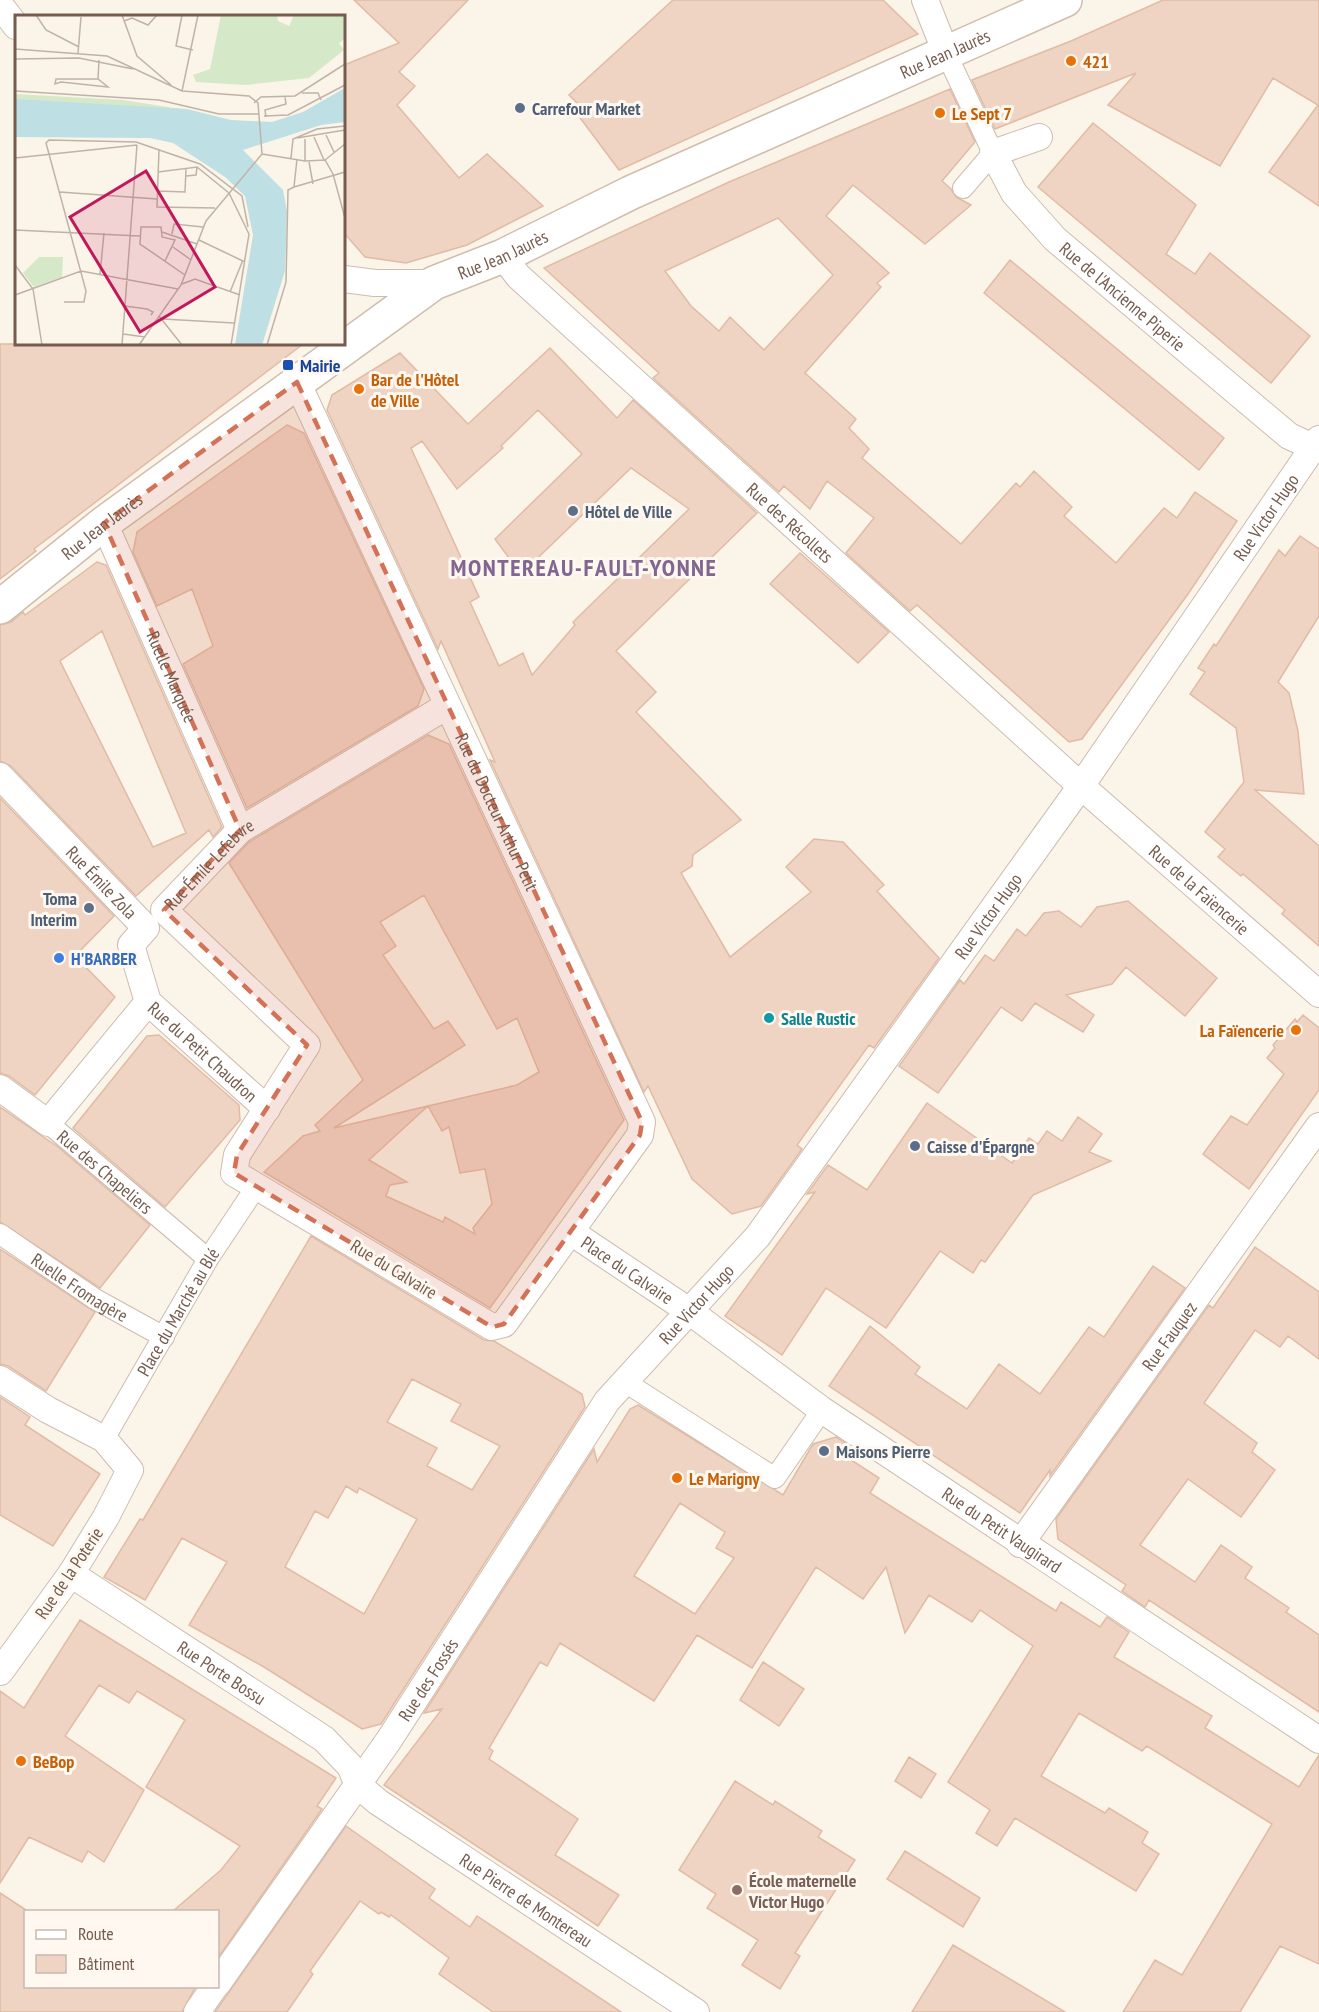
<svg xmlns="http://www.w3.org/2000/svg" width="1319" height="2012" font-family="'PT Sans Narrow',sans-serif">
<style>
.building{fill:#efd4c3;stroke:#e1bba4;stroke-width:1.5;fill-rule:evenodd}
.lines{fill:none;stroke-linecap:round;stroke-linejoin:round}
.pedestrian-casing{stroke:#cdbcb0;stroke-width:22}
.minor-casing{stroke:#cdbcb0;stroke-width:28}
.secondary-casing{stroke:#d0bdad;stroke-width:36}
.pedestrian{stroke:#fff;stroke-width:20}
.minor{stroke:#fff;stroke-width:26}
.secondary{stroke:#fff;stroke-width:33}
.marked{fill:#d37256;fill-opacity:0.2;stroke:#d37256;stroke-width:4.5;stroke-dasharray:12 8;stroke-linejoin:round}
.food-dot{fill:#e8710a;stroke:#fef8f0;stroke-width:2}
.service-dot{fill:#5c6f8a;stroke:#fef8f0;stroke-width:2}
.transit-dot{fill:#1a4fb4;stroke:#fef8f0;stroke-width:2}
.shop-dot{fill:#3f7fe0;stroke:#fef8f0;stroke-width:2}
.culture-dot{fill:#0f9aa8;stroke:#fef8f0;stroke-width:2}
.education-dot{fill:#8d6e63;stroke:#fef8f0;stroke-width:2}
.labels{text-anchor:middle;dominant-baseline:central;stroke-width:6;stroke-linejoin:round;paint-order:stroke}
.street-label{font-size:18px;fill:#755c4e;stroke:#fef8f0}
.food-label{font-size:18px;font-weight:bold;fill:#c56008;stroke:#fef8f0;text-anchor:start}
.service-label{font-size:18px;font-weight:bold;fill:#4e5e75;stroke:#fef8f0;text-anchor:start}
.transit-label{font-size:18px;font-weight:bold;fill:#164399;stroke:#fef8f0;text-anchor:start}
.shop-label{font-size:18px;font-weight:bold;fill:#366cbe;stroke:#fef8f0;text-anchor:start}
.culture-label{font-size:18px;font-weight:bold;fill:#0d838f;stroke:#fef8f0;text-anchor:start}
.education-label{font-size:18px;font-weight:bold;fill:#785e54;stroke:#fef8f0;text-anchor:start}
.district-label{font-size:24px;font-weight:bold;letter-spacing:1.5px;fill:#826690;stroke:#fef8f0}
.inset-road{fill:none;stroke:#c1b2a6;stroke-width:1.5}
.view{fill:#c2185b;fill-opacity:0.15;stroke:#c2185b;stroke-width:3}
.inset-edge{fill:none;stroke:#755c4e;stroke-width:3}
</style>
<rect width="100%" height="100%" fill="#fbf4e9"/>
<!-- building -->
<path class="building" d="M354 0H468L399 72 415 86 397 105 459 178 487 154 543 206 467 245 406 263 365 257 344 233V65L399 43Z
M673 0H883L918 34 619 170 578 115 584 110 569 95Z
M1163 0H1319V206L1269 172 1318 105 1273 78 1220 166 1108 105 1136 73 995 129 972 80 1071 41Z
M950 89 975 142 942 181 951 189 956 197 971 205 925 244 853 185 826 216 889 273 877 283 881 287 805 373 856 419 849 428 869 449 862 458 961 544 1016 483 1020 487 1034 471 1072 507 1064 516 1116 563 1164 508 1177 518 1195 492 1237 521 1188 594 1082 739 1069 742 917 605 910 611 846 553 874 518 827 481 810 509 784 486 779 492 653 378 659 373 544 268 729 182ZM778 218 833 275 764 350 730 317 719 331 691 306 665 271Z
M1093 123 1196 205 1166 254 1195 274 1210 253 1310 336 1271 383 1038 187Z
M1010 260 1224 438 1199 470 984 293Z
M0 344H303L34 549 36 551 0 579Z
M550 348 617 418 633 400 757 513 616 651 656 692 636 712 741 820 693 855 692 866 681 873 730 957 811 892 786 867 814 839 843 842 884 885 877 891 939 958 874 1048 869 1045 797 1145 802 1149 761 1206 732 1214 692 1179 648 1086 644 1092 490 760 495 762 441 641 438 649 327 410 332 395 400 353 468 424ZM538 410 582 454 495 539 521 574 631 468 689 509 573 622 575 625 532 675 523 653 499 666 470 602 479 597 411 448 422 441 457 489 503 448 501 446Z
M287 425 304 433 424 689 418 706 247 808 183 664 213 646 192 589 157 606 133 552 137 532Z
M1300 536 1319 549V616L1278 682 1289 693 1298 731 1304 794 1255 790 1319 846V946L1282 914 1285 910 1243 874 1241 876 1218 857 1225 849 1205 832 1244 782 1236 728 1190 694 1205 672 1198 668 1214 644 1216 646 1279 550 1285 556Z
M800 553 889 632 858 663 770 584Z
M97 562 106 565 222 827 213 837 209 830 136 896 11 766 0 761V625L11 622 23 612 25 615ZM102 631 186 833 153 847 60 661Z
M428 735 449 744 624 1120 490 1308 264 1172 303 1136 320 1131 315 1125 363 1080 229 863 249 842ZM424 895 497 1029 517 1018 539 1072 517 1085 428 1106 442 1131 449 1127 460 1173 485 1169 492 1204 473 1228 475 1234 445 1217 443 1222 386 1196 390 1185 407 1182 369 1160 428 1106 334 1128 465 1045 448 1021 434 1029 383 955 396 946 380 922Z
M0 798 114 916 75 956 115 997 35 1095 9 1076 0 1073Z
M1128 901 1217 978 1185 1016 1126 967 1112 984 1066 995 1094 1015 1083 1032 1035 1003 1022 1021 1001 1007 938 1093 899 1066 960 980 964 984 985 955 994 961 1017 929 1026 936 1044 913 1059 911 1081 927 1097 907Z
M1303 1015 1319 1028V1090L1249 1189 1203 1154 1231 1116 1247 1125 1284 1074 1267 1058 1275 1048 1273 1045 1295 1019 1297 1022Z
M159 1035 239 1105 240 1120 165 1207 73 1128 147 1036Z
M927 1103 1012 1163 1029 1138 1038 1144 1047 1131 1062 1141 1078 1117 1102 1134 1089 1152 1111 1161 1033 1195 985 1262 981 1260 973 1273 940 1251 886 1328 826 1288 782 1355 725 1316 815 1192 807 1194 828 1165 867 1190Z
M0 1107 58 1147 150 1225 100 1288 0 1222Z
M311 1236 484 1340 494 1341 582 1394 585 1407 381 1724 362 1729 264 1667 189 1625 227 1562 182 1538 145 1600 104 1577 140 1519 143 1520ZM412 1379 461 1404 451 1421 500 1446 472 1490 427 1466 437 1448 387 1422ZM346 1486 357 1493 359 1488 417 1519 364 1614 285 1567 315 1511 328 1518Z
M1255 1247 1319 1292V1359L1288 1336 1280 1347 1255 1330 1204 1403 1257 1443 1252 1452 1275 1470 1241 1517 1188 1479 1140 1545 1195 1582 1221 1545 1252 1567 1245 1578 1289 1608 1286 1612 1319 1635V1712L1149 1600 1145 1607 1122 1591 1126 1585 1058 1539 1056 1519 1209 1305 1213 1308Z
M0 1249 95 1312 46 1391 8 1366 0 1364Z
M1153 1266 1185 1288 1050 1476V1470L1020 1513 829 1386 870 1326 920 1367 915 1374 967 1409 999 1364 1040 1394 1089 1327 1104 1337Z
M0 1397 30 1417 25 1425 100 1474 53 1546 0 1515Z
M638 1405 783 1495 813 1444 836 1437 851 1447 845 1456 879 1478 870 1493 1056 1611 1061 1602 1100 1627 1107 1617 1129 1632 1114 1657 1212 1716 1205 1728 1299 1787 1319 1755V1964L1280 1946 1240 2012H1123L1155 1960 1182 1975 1272 1824 1147 1746 1142 1751 1079 1713 1041 1776 1105 1813 1109 1808 1148 1832 1142 1843 1159 1854 1136 1891 1015 1818 997 1846 976 1833 990 1810 948 1782 1033 1646 980 1610 972 1622 929 1595 905 1633 886 1567 863 1599 816 1567 752 1668 697 1635 654 1701 560 1643 547 1666 540 1662 489 1748 493 1751 489 1759 578 1819 555 1855 619 1895 598 1926 384 1785 442 1709 424 1713 594 1449 597 1462 630 1409ZM680 1503 725 1532 716 1548 734 1558 695 1614 634 1576Z
M80 1620 336 1778 317 1806 322 1809 218 1958V1911H173L221 1870 240 1846 146 1787 185 1720 137 1691 129 1703 99 1685 65 1736 144 1790 104 1862 88 1851 82 1862 29 1837 0 1883V1691L24 1708Z
M763 1662 804 1689 779 1726 740 1700Z
M909 1757 936 1774 921 1798 895 1781Z
M735 1781 773 1805 775 1801 822 1831 818 1837 855 1860 795 1953 800 1956 780 1989 742 1965 758 1940 707 1908 716 1894 679 1870Z
M346 1826 435 1889 429 1898 470 1927 477 1916 621 2012H493L439 1974 449 1958 391 1915 389 1917 381 1912 379 1914 360 1901 310 1971 313 1974 287 2012H215Z
M905 1851 980 1898 963 1927 887 1879Z
M0 1893 26 1910V1986H196L182 2012H0Z
M953 1945 1065 2012H912Z"/>
<g class="lines">
<defs>
<g id="pedestrian">
<path d="M946 53 993 153 963 188"/>
<path id="s1" d="M48 1123 208 1259"/>
<path id="s2" d="M0 1234 95 1299 164 1337"/>
<path d="M625 1382 775 1478 822 1410"/>
<path id="s3" d="M104 1439 208 1259 256 1187"/>
</g>
<g id="minor">
<path d="M925 0 946 53"/>
<path d="M0 5 16 26"/>
<path id="s4" d="M1039 137 993 153 1014 193 1055 239 1289 436 1313 447"/>
<path id="s5" d="M503 256 518 276 1081 786 1319 994"/>
<path d="M344 279 375 283H434"/>
<path id="s6" d="M297 382 642 1122 640 1135 504 1324 492 1327 234 1173 237 1155 307 1045 164 910 240 830 447 706"/>
<path id="s7" d="M104 523 240 830"/>
<path id="s8" d="M0 776 146 928 131 945 148 1002"/>
<path id="s9" d="M148 1002 267 1109"/>
<path d="M0 1088 48 1123 148 1002"/>
<path id="s10" d="M571 1232 689 1311 822 1410 1319 1740"/>
<path d="M0 1379 48 1410 104 1439 130 1470 106 1517 71 1574 0 1672"/>
<path id="s11" d="M1020 1544 1319 1126"/>
<path id="s12" d="M71 1574 324 1739 350 1766 358 1785 378 1802 696 2012"/>
<path id="s13" d="M218 1983 389 1740 607 1401 758 1236 1081 786 1319 439"/>
<path d="M197 2012 215 1986"/>
</g>
<g id="secondary">
<path id="s14" d="M0 607 104 523 434 283 503 256 630 193 1065 0"/>
</g>
</defs>
<!-- pedestrian casing -->
<use href="#pedestrian" class="pedestrian-casing"/>
<!-- minor casing -->
<use href="#minor" class="minor-casing"/>
<!-- secondary casing -->
<use href="#secondary" class="secondary-casing"/>
<!-- pedestrian -->
<use href="#pedestrian" class="pedestrian"/>
<!-- minor -->
<use href="#minor" class="minor"/>
<!-- secondary -->
<use href="#secondary" class="secondary"/>
</g>
<!-- marked area -->
<path class="marked" d="M297 382 642 1122 640 1135 504 1324 492 1327 234 1173 237 1155 307 1045 164 910 240 830 104 523Z"/>
<!-- markers -->
<g class="food-dot">
<circle cx="1071" cy="61" r="6"/>
<circle cx="940" cy="113" r="6"/>
<circle cx="359" cy="389" r="6"/>
<circle cx="1296" cy="1030" r="6"/>
<circle cx="677" cy="1478" r="6"/>
<circle cx="21" cy="1761" r="6"/>
</g>
<g class="service-dot">
<circle cx="520" cy="108" r="6"/>
<circle cx="573" cy="511" r="6"/>
<circle cx="89" cy="908" r="6"/>
<circle cx="915" cy="1146" r="6"/>
<circle cx="824" cy="1451" r="6"/>
</g>
<rect class="transit-dot" x="282" y="359" width="12" height="12" rx="3"/>
<circle class="shop-dot" cx="59" cy="958" r="6"/>
<circle class="culture-dot" cx="769" cy="1018" r="6"/>
<circle class="education-dot" cx="737" cy="1890" r="6"/>
<g class="labels">
<!-- street labels -->
<g class="street-label">
<text stroke="none"><textPath href="#s14" startOffset="1102">Rue Jean Jaurès</textPath></text>
<text stroke="none"><textPath href="#s14" startOffset="616">Rue Jean Jaurès</textPath></text>
<text stroke="none"><textPath href="#s4" startOffset="244">Rue de l'Ancienne Piperie</textPath></text>
<text stroke="none"><textPath href="#s13" startOffset="1804">Rue Victor Hugo</textPath></text>
<text stroke="none"><textPath href="#s5" startOffset="392">Rue des Récollets</textPath></text>
<text stroke="none"><textPath href="#s14" startOffset="130">Rue Jean Jaurès</textPath></text>
<text stroke="none"><textPath href="#s7" startOffset="168">Ruelle Marquée</textPath></text>
<text stroke="none"><textPath href="#s6" startOffset="474">Rue du Docteur Arthur Petit</textPath></text>
<text stroke="none"><textPath href="#s6" startOffset="1785">Rue Émile Lefebvre</textPath></text>
<text stroke="none"><textPath href="#s8" startOffset="147">Rue Émile Zola</textPath></text>
<text stroke="none"><textPath href="#s5" startOffset="942">Rue de la Faïencerie</textPath></text>
<text stroke="none"><textPath href="#s13" startOffset="1318">Rue Victor Hugo</textPath></text>
<text stroke="none"><textPath href="#s9" startOffset="74">Rue du Petit Chaudron</textPath></text>
<text stroke="none"><textPath href="#s1" startOffset="75">Rue des Chapeliers</textPath></text>
<text transform="translate(394 1269) rotate(31)">Rue du Calvaire</text>
<text stroke="none"><textPath href="#s10" startOffset="68">Place du Calvaire</textPath></text>
<text stroke="none"><textPath href="#s2" startOffset="96">Ruelle Fromagère</textPath></text>
<text stroke="none"><textPath href="#s13" startOffset="832">Rue Victor Hugo</textPath></text>
<text stroke="none"><textPath href="#s3" startOffset="147">Place du Marché au Blé</textPath></text>
<text stroke="none"><textPath href="#s11" startOffset="256">Rue Fauquez</textPath></text>
<text stroke="none"><textPath href="#s10" startOffset="524">Rue du Petit Vaugirard</textPath></text>
<text transform="translate(69 1573) rotate(-56)">Rue de la Poterie</text>
<text stroke="none"><textPath href="#s12" startOffset="180">Rue Porte Bossu</textPath></text>
<text stroke="none"><textPath href="#s13" startOffset="369">Rue des Fossés</textPath></text>
<text stroke="none"><textPath href="#s12" startOffset="564">Rue Pierre de Montereau</textPath></text>
</g>
<!-- food labels -->
<g class="food-label">
<text x="1083" y="61">421</text>
<text x="952" y="113">Le Sept 7</text>
<text x="371" y="379">Bar de l'Hôtel<tspan x="371" dy="21">de Ville</tspan></text>
<text x="1284" y="1030" text-anchor="end">La Faïencerie</text>
<text x="689" y="1478">Le Marigny</text>
<text x="33" y="1761">BeBop</text>
</g>
<!-- service labels -->
<g class="service-label">
<text x="532" y="108">Carrefour Market</text>
<text x="585" y="511">Hôtel de Ville</text>
<text x="77" y="898" text-anchor="end">Toma<tspan x="77" dy="21">Interim</tspan></text>
<text x="927" y="1146">Caisse d'Épargne</text>
<text x="836" y="1451">Maisons Pierre</text>
</g>
<!-- transit labels -->
<g class="transit-label">
<text x="300" y="365">Mairie</text>
</g>
<!-- shop labels -->
<g class="shop-label">
<text x="71" y="958">H'BARBER</text>
</g>
<!-- culture labels -->
<g class="culture-label">
<text x="781" y="1018">Salle Rustic</text>
</g>
<!-- education labels -->
<g class="education-label">
<text x="749" y="1880">École maternelle<tspan x="749" dy="21">Victor Hugo</tspan></text>
</g>
<!-- district labels -->
<g class="district-label">
<text x="584" y="567">MONTEREAU-FAULT-YONNE</text>
</g>
</g>
<!-- overview -->
<g transform="translate(15 15)">
<rect width="330" height="330" fill="#fbf4e9"/>
<path d="M206 0H262L263 6 274 11 279 0H330V24L324 28 329 35 294 63 231 70 181 67 178 60 195 54ZM0 79 108 85 172 95 0 85ZM24 242H48L47 262 19 272 8 258Z" fill="#d5e9c8"/>
<path d="M330 73V107L306 110 228 135 268 175 272 197 270 256 247 330H220L238 220 230 181 210 162 158 128 135 123 0 122V84L172 94 216 105 257 107 288 97Z" fill="#bedfe4"/>
<path class="inset-road" d="M21 0 31 15 64 32M107 0 122 41 156 70M167 0 161 31 178 35M109 6 117 3 133 10 142 0M0 34 92 41 167 76 234 81 243 88 247 139 191 206 166 270 124 330M63 38 66 2M0 44 64 43 118 54M41 64H83L93 72 46 67 40 69ZM83 64 84 45M0 76 144 85 204 99H244M167 76 183 0M287 78H303L306 85M239 88 246 82 280 81 330 49M249 101 273 100 330 70M251 102 250 95 271 89 270 82M311 120 319 137M299 122 309 145M282 123 330 115M144 134 142 192 200 193M247 139 290 146 310 145 318 159 330 203M0 143 122 130M276 143 278 124 302 114 330 111M310 145 330 129M290 146V124M294 147 298 169M182 152 214 178M143 157 182 152 181 160 171 161M279 172 330 157M279 172 282 144M143 176 170 177 171 154M45 177 142 184M214 178 234 219 216 330M0 215 125 221M147 217 182 229M157 219 159 209 188 212M184 225 230 247M158 232 176 245M150 246 160 225 147 222 146 212H126L125 229 170 260M0 250 18 274 27 330M85 259 89 218M167 269 180 264 225 280M215 277 228 245M0 280 66 256 163 274M49 287H69L71 276 31 128 34 125 121 127 185 149 227 181 233 212M110 291 132 294 138 297 136 300M144 301 167 330M148 304 219 308M108 319 130 322M107 330 122 130M252 330 271 267 273 175 279 172"/>
<path class="view" d="M131 156 200 272 125 317 55 202Z"/>
<rect width="330" height="330" class="inset-edge"/>
</g>
<!-- legend -->
<rect x="24" y="1910" width="195" height="78" fill="#fef8f0" stroke="#c7baaf" stroke-width="1.5"/>
<rect x="36" y="1930" width="30" height="9" fill="#ffffff" stroke="#c7baaf" stroke-width="1.5"/>
<text x="78" y="1940" font-size="18" fill="#755c4e">Route</text>
<rect x="36" y="1955" width="30" height="18" fill="#efd4c3" stroke="#c7baaf" stroke-width="1.5"/>
<text x="78" y="1970" font-size="18" fill="#755c4e">Bâtiment</text>
</svg>
